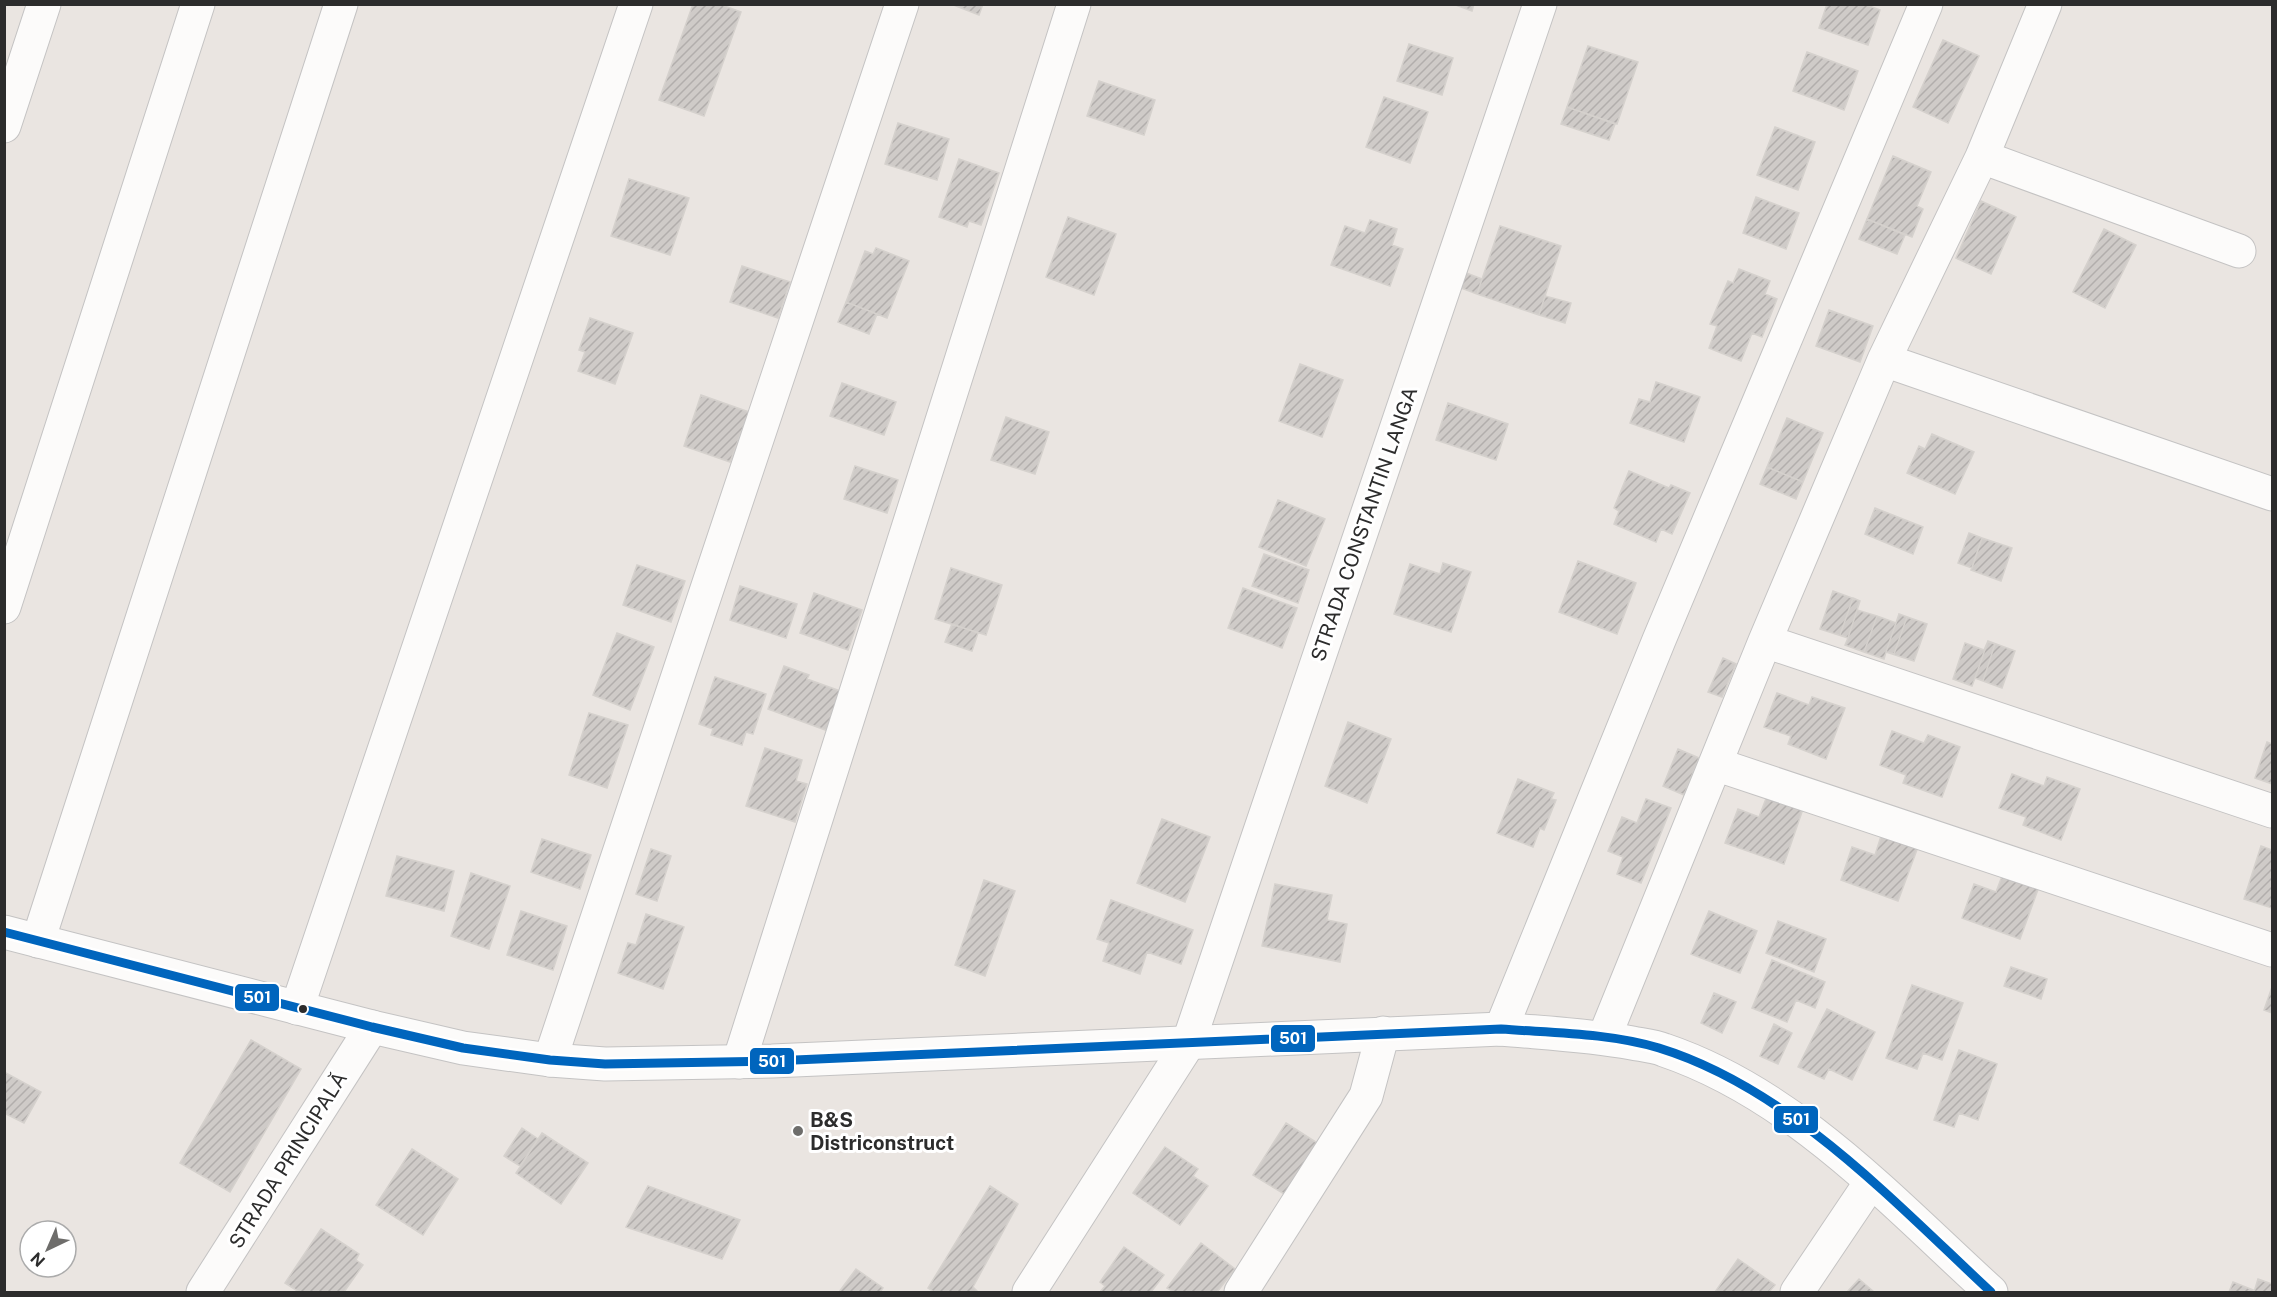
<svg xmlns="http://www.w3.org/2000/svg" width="2277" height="1297" font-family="'Public Sans',sans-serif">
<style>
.building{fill:url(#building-hatch);stroke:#d5d1cd;stroke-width:1.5}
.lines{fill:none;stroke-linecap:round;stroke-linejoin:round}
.minor-casing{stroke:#c4c3c3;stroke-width:35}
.tertiary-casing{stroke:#c4c3c3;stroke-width:35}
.secondary-casing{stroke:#c4c3c3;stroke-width:35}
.minor{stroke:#fcfbfa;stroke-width:33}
.tertiary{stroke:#fcfbfa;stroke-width:33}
.secondary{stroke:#fcfbfa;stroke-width:33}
.bus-1-casing{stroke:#fff;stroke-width:14}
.bus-1{stroke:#0065bd;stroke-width:9}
.bus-dot{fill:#2c2c2c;stroke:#fff;stroke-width:2}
.poi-dot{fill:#6e6d6b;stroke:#fff;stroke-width:2}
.labels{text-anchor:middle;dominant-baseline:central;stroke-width:6;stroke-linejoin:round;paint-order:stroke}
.street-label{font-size:20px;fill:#2c2c2c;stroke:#fff}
.poi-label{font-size:20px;font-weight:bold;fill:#2c2c2c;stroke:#fff;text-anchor:start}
.line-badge{stroke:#fff;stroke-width:2}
.badge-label{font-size:16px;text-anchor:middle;font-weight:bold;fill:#fff}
</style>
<defs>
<pattern id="building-hatch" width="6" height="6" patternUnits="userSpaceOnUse" patternTransform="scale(1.5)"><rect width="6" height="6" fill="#cfcbc8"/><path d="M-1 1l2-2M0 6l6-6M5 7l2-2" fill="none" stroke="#b2aeac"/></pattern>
</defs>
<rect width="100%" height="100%" fill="#eae5e1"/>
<!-- building -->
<path class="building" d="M693 4H719L741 12 704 116 659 100Z
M951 4H983L979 15Z
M1453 4H1474L1472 11Z
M1827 4H1864L1880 10 1868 45 1819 28Z
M1943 40 1979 56 1948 123 1913 107Z
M1409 44 1453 58 1442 95 1397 81Z
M1588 46 1638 62 1617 124 1567 107Z
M1807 52 1858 71 1844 110 1793 91Z
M1099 81 1155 100 1144 135 1087 116Z
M1384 97 1428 112 1410 163 1366 147Z
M1567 107 1615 124 1609 140 1561 124Z
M898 123 949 139 937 180 885 164Z
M1775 127 1815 142 1798 190 1757 175Z
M1893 156 1931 172 1917 206 1923 209 1912 237 1867 219Z
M959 159 999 173 981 225 969 221 967 227 939 217Z
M629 179 689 198 670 255 611 236Z
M1756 197 1799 213 1786 249 1743 233Z
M1981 201 2016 217 1991 274 1956 258Z
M1068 217 1116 234 1094 295 1046 277Z
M1867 219 1905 235 1897 254 1859 239Z
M1370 220 1397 229 1392 245 1403 249 1390 286 1331 265 1345 226 1365 233Z
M1500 226 1561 246 1539 315 1477 294Z
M2104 229 2136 245 2105 308 2073 292Z
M876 248 909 261 887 318 846 302 865 251 873 254Z
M742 266 790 282 778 318 730 302Z
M1739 269 1770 281 1765 294 1777 299 1762 337 1752 333 1741 361 1709 348 1717 326 1710 324 1728 281 1733 283Z
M1461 271 1482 279 1477 294 1456 286Z
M1545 296 1571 303 1565 323 1539 315Z
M846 302 877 314 869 334 838 322Z
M1829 310 1873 326 1860 362 1816 346Z
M590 318 633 333 615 384 578 371 585 352 579 350Z
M1300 364 1343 380 1322 437 1279 421Z
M1656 382 1700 397 1684 442 1630 423 1639 399 1650 402Z
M842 383 896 402 884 435 830 416Z
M701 395 749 412 730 462 684 446Z
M1448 403 1508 424 1496 460 1436 440Z
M1006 417 1049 432 1035 474 991 460Z
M1787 418 1823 433 1803 482 1767 467Z
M1932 434 1974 452 1955 494 1907 473 1919 446 1925 449Z
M855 466 898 480 887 513 844 499Z
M1767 467 1803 482 1796 499 1760 484Z
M1629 471 1669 488 1671 485 1690 493 1672 534 1661 529 1656 542 1614 524 1619 511 1614 508Z
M1278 500 1325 519 1306 566 1259 547Z
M1875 508 1923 527 1913 554 1865 534Z
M1969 533 1982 538 1972 568 1958 563Z
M1982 538 2012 548 2001 581 1971 570Z
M1264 554 1309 570 1298 603 1252 586Z
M1578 561 1636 583 1617 634 1559 612Z
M1443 563 1471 572 1451 632 1394 614 1410 564 1440 574Z
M637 565 685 581 671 622 623 605Z
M951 568 1002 585 986 635 935 619Z
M740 586 797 604 786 638 730 620Z
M1243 588 1297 608 1282 648 1228 628Z
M1833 591 1860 601 1857 610 1877 616 1864 652 1845 645 1848 638 1820 629Z
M814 593 862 610 848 650 800 633Z
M1853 598 1860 601 1848 638 1840 635Z
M1899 614 1927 624 1914 661 1886 652 1884 659 1864 652 1877 616 1896 623Z
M1899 614 1907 617 1894 654 1886 652Z
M952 624 978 633 972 651 945 642Z
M617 633 654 647 630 710 593 695Z
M1988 641 2015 651 2002 688 1975 678 1972 686 1953 679 1965 643 1984 650Z
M1988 641 1995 644 1983 681 1975 678Z
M1723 658 1736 664 1722 697 1708 692Z
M784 666 809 675 807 679 843 692 828 731 768 709Z
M715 677 766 694 753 734 746 732 742 745 711 735 713 729 699 724Z
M1777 693 1809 705 1812 697 1845 708 1826 759 1788 744 1791 736 1764 727Z
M589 713 628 725 607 788 569 775Z
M1348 722 1391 739 1367 803 1325 786Z
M1892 731 1924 743 1928 735 1960 747 1942 797 1903 783 1906 775 1880 765Z
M2267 742 2272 744V784L2255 778Z
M765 748 802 760 796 781 807 784 795 822 746 806Z
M1678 749 1699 758 1684 795 1663 786Z
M2012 774 2044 786 2047 777 2080 789 2061 840 2023 825 2026 817 1999 808Z
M1518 779 1554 793 1551 799 1556 800 1544 830 1540 828 1533 847 1497 833Z
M1767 796 1803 809 1784 864 1725 843 1738 809 1759 817Z
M1646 799 1671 808 1641 883 1617 874 1623 857 1608 851 1622 817 1637 823Z
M1162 819 1210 837 1185 902 1137 883Z
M1882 833 1918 847 1898 901 1841 880 1852 847 1875 855Z
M542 839 591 855 580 889 531 872Z
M2261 846 2272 850V908L2244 899Z
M651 849 671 856 657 901 636 894Z
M397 856 454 871 444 911 386 896Z
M2004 871 2040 884 2020 939 1962 918 1974 884 1996 892Z
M471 873 510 886 489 949 451 936Z
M984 880 1015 891 985 976 955 965Z
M1275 884 1332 895 1327 920 1347 924 1340 962 1262 946Z
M1111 900 1193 930 1181 964 1147 952 1140 974 1103 961 1109 943 1097 939Z
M521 911 567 926 553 970 507 955Z
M1709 911 1757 931 1740 973 1691 954Z
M646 914 684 927 663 989 618 973 628 943 636 945Z
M1778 921 1826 939 1814 972 1766 953Z
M1772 960 1825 982 1815 1008 1796 1000 1787 1022 1752 1008Z
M2011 967 2047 979 2041 999 2004 986Z
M1912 985 1963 1003 1942 1060 1923 1053 1917 1069 1886 1058Z
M2272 987V1013L2264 1010Z
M1714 993 1736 1002 1722 1033 1701 1023Z
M1827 1009 1875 1032 1852 1080 1829 1069 1824 1079 1798 1067Z
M1774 1024 1792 1033 1778 1064 1760 1056Z
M251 1040 301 1069 230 1192 180 1163Z
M1959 1050 1997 1064 1978 1120 1959 1113 1954 1127 1934 1120Z
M4 1072 41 1092 24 1123 4 1113Z
M1286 1123 1322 1146 1289 1197 1253 1175Z
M522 1128 538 1139 520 1166 504 1156Z
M542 1133 588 1163 561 1204 516 1173Z
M1165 1147 1198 1169 1193 1176 1208 1186 1180 1225 1133 1193Z
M412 1149 458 1179 423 1235 376 1205Z
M648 1186 740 1220 722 1259 626 1227Z
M990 1186 1018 1204 973 1287 977 1291 976 1292H934L928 1288Z
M321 1229 359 1254 356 1260 363 1265 344 1292H299L285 1283Z
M1201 1243 1235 1269 1217 1292H1174L1167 1288Z
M1124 1247 1164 1275 1151 1292H1100L1105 1286 1100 1282Z
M1738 1259 1775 1285 1769 1292H1715Z
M856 1269 883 1288 880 1292H839Z
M1859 1279 1874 1292H1847Z
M2258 1279 2272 1284V1292H2254Z
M2233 1282 2253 1290 2252 1292H2229Z"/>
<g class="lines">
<defs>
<path id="minor" d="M4 126 44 4
M1982 157 2239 251
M1884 360 2272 494
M4 607 198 4
M1765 641 2272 811
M1715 764 2272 950
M38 941 341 4
M297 1008 636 4
M1501 1029 1659 640 1926 4
M1604 1038 1765 641 1884 360 1982 157 2045 4
M550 1060 902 4
M739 1062 1074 4
M1029 1292 1188 1044 1540 4
M1241 1292 1366 1096 1383 1033
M1797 1292 1871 1182"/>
<path id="tertiary" d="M203 1292 372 1027"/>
<path id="secondary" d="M4 932 372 1027 463 1048 550 1060 605 1064 772 1061 1501 1029C1545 1033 1589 1035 1632 1043 1642 1045 1654 1046 1664 1050 1794 1094 1891 1201 1991 1292"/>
</defs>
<!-- minor casing -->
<use href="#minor" class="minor-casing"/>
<!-- tertiary casing -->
<use href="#tertiary" class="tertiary-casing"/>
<!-- secondary casing -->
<use href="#secondary" class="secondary-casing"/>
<!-- minor -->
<use href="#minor" class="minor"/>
<!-- tertiary -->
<use href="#tertiary" class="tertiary"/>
<!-- secondary -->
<use href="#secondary" class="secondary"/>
<defs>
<path id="bus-1" d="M4 932 372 1027 463 1048 550 1060 605 1064 772 1061 1501 1029C1553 1033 1609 1033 1659 1048 1789 1088 1894 1202 1991 1292"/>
</defs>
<!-- bus-1 casing -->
<use href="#bus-1" class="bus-1-casing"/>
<!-- bus-1 -->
<use href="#bus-1" class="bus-1"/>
</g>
<!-- markers -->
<circle class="bus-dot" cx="303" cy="1009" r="5"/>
<circle class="poi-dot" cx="798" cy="1131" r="6"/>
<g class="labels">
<!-- street labels -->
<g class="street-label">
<text transform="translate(1364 524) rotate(-71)">STRADA CONSTANTIN LANGA</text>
<text transform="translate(288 1160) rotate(-58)">STRADA PRINCIPALĂ</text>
</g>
<!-- poi labels -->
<g class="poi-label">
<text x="810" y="1120">B&amp;S<tspan x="810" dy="23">Districonstruct</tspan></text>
</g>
</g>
<g class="line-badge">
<rect x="234" y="983" width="46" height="29" rx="6" fill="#0065bd"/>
<rect x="1270" y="1024" width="46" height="29" rx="6" fill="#0065bd"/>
<rect x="749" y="1047" width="46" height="28" rx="6" fill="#0065bd"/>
<rect x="1773" y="1105" width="46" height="29" rx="6" fill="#0065bd"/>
</g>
<g class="badge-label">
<text x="257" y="1003">501</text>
<text x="1293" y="1044">501</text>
<text x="772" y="1067">501</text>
<text x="1796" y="1125">501</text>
</g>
<!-- border -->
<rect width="2277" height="1297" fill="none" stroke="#2c2c2c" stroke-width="12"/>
<!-- north arrow -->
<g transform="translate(48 1249) rotate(224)"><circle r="28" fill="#ffffff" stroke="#ababab" stroke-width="1.5"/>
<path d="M0-4.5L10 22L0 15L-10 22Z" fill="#6e6d6b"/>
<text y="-9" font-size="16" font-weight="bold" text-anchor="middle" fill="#2c2c2c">N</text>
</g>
</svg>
